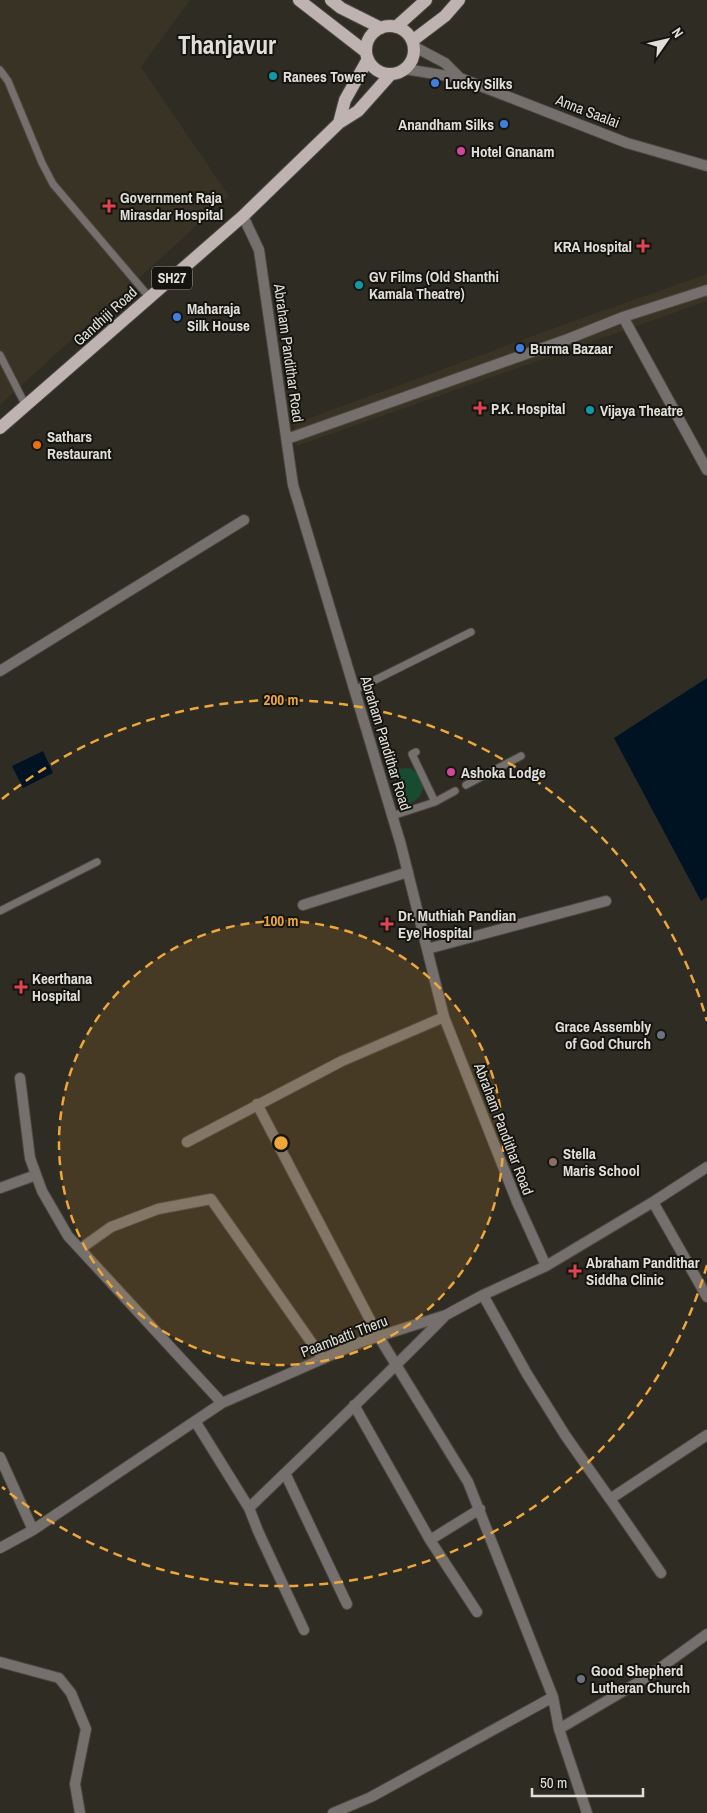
<svg xmlns="http://www.w3.org/2000/svg" width="707" height="1813" font-family="'Archivo Narrow',sans-serif">
<style>
.built{fill:#383324}
.green{fill:#184c30}
.water{fill:#001323}
.lines{fill:none;stroke-linecap:round;stroke-linejoin:round}
.service-casing{stroke:#4b4840;stroke-width:9}
.minor-casing{stroke:#4b4840;stroke-width:12}
.tertiary-casing{stroke:#4b4840;stroke-width:12}
.primary-casing{stroke:#4b4840;stroke-width:14}
.service{stroke:#75706e;stroke-width:7}
.minor{stroke:#75706e;stroke-width:10}
.tertiary{stroke:#75706e;stroke-width:10}
.primary{stroke:#beb3b0;stroke-width:12}
.ring{fill:none;stroke:#eea73d;stroke-width:2.5;stroke-dasharray:9 6}
.culture-dot{fill:#0f9aa8;stroke:#161410;stroke-width:2}
.shop-dot{fill:#3f7fe0;stroke:#161410;stroke-width:2}
.hotel-dot{fill:#d1479c;stroke:#161410;stroke-width:2}
.health-dot{fill:#e0444e;stroke:#161410;stroke-width:2}
.food-dot{fill:#e8710a;stroke:#161410;stroke-width:2}
.worship-dot{fill:#6b7280;stroke:#161410;stroke-width:2}
.education-dot{fill:#8d6e63;stroke:#161410;stroke-width:2}
.labels{text-anchor:middle;dominant-baseline:central;stroke-width:4;stroke-linejoin:round;paint-order:stroke}
.shield{fill:#161410;stroke:#a3a19c;stroke-width:1}
.shield-label{font-size:14px;font-weight:bold;fill:#e0ded8}
.poi-label{font-size:15px;font-weight:bold;fill:#e0ded8;stroke:#161410;text-anchor:start}
.street-label{font-size:15px;fill:#e0ded8;stroke:#161410}
.town-label{font-size:25px;font-weight:bold;fill:#e0ded8;stroke:#161410}
.centre{fill:#eea73d;stroke:#161410;stroke-width:2.5}
.ring-label{font-size:15px;text-anchor:middle;font-weight:bold;fill:#eea73d;stroke:#161410;stroke-width:4;stroke-linejoin:round;paint-order:stroke}
</style>
<rect width="100%" height="100%" fill="#2f2c23"/>
<!-- built -->
<path class="built" d="M0 0H190L141 67 229 196 0 405Z
M707 274V301L297 446 294 424 568 323Z"/>
<!-- green -->
<path class="green" d="M410 768C429 779 427 799 405 805L395 769Z"/>
<!-- water -->
<path class="water" d="M707 678V897L701 901 614 738Z
M43 751 53 773 23 788 12 766Z"/>
<g class="lines">
<defs>
<path id="service" d="M0 70 8 81 42 163 53 184 150 298
M0 355 26 406
M355 690 471 632
M466 785 521 756
M435 802 455 791
M392 816 435 802 412 754 416 752
M0 911 97 862"/>
<path id="minor" d="M243 216 259 250 293 485 401 845 444 1017 517 1202 546 1266
M623 317 707 470
M287 439 568 339 623 317 707 290
M0 671 244 520
M303 905 408 872
M427 949 606 901
M20 1078 30 1158 42 1191 68 1236 222 1403
M257 1104 379 1337 468 1482 553 1697 559 1729 587 1813
M187 1142 342 1061 444 1017
M0 1188 36 1175
M653 1202 707 1297
M80 1249 111 1227 158 1209 211 1199 323 1359
M483 1295 527 1374 565 1435 610 1499 707 1435
M354 1405 430 1540 480 1509
M195 1421 249 1508 258 1531 304 1630
M0 1457 33 1530
M285 1473 347 1604
M610 1499 661 1573
M249 1508C314 1445 380 1382 444 1317
M430 1540 477 1612
M0 1548 33 1530 222 1403 361 1342 446 1315 483 1295 546 1266 653 1202 707 1167
M0 1662 59 1678 71 1693 86 1729 75 1784 80 1813
M559 1729 649 1676 707 1634
M333 1813 371 1797 553 1697"/>
<path id="tertiary" d="M413 46 445 63 460 78
M405 69 460 78 627 143 707 166"/>
<path id="primary" d="M299 0 366 52
M331 0 341 8 381 28
M366 50a24 24 0 1 1 48 0a24 24 0 1 1-48 0Z
M396 27 426 0
M412 41 445 16 459 0
M339 123 345 100 368 59
M0 428 243 216 339 123 358 111 391 74"/>
</defs>
<!-- service casing -->
<use href="#service" class="service-casing"/>
<!-- minor casing -->
<use href="#minor" class="minor-casing"/>
<!-- tertiary casing -->
<use href="#tertiary" class="tertiary-casing"/>
<!-- primary casing -->
<use href="#primary" class="primary-casing"/>
<!-- service -->
<use href="#service" class="service"/>
<!-- minor -->
<use href="#minor" class="minor"/>
<!-- tertiary -->
<use href="#tertiary" class="tertiary"/>
<!-- primary -->
<use href="#primary" class="primary"/>
</g>
<!-- distance rings -->
<circle cx="281" cy="1143" r="222" fill="#eea73d" fill-opacity=".12"/>
<g class="ring">
<circle cx="281" cy="1143" r="222"/>
<path d="M707 1265A443 443 0 0 1 2 1487M2 799A443 443 0 0 1 707 1021"/>
</g>
<!-- markers -->
<g class="culture-dot">
<circle cx="273" cy="76" r="5"/>
<circle cx="359" cy="285" r="5"/>
<circle cx="590" cy="410" r="5"/>
</g>
<g class="shop-dot">
<circle cx="435" cy="83" r="5"/>
<circle cx="504" cy="124" r="5"/>
<circle cx="177" cy="317" r="5"/>
<circle cx="520" cy="348" r="5"/>
</g>
<g class="hotel-dot">
<circle cx="461" cy="151" r="5"/>
<circle cx="451" cy="772" r="5"/>
</g>
<g class="health-dot">
<path d="M106.5 198.5h5v5h5v5h-5v5h-5v-5h-5v-5h5z"/>
<path d="M640.5 238.5h5v5h5v5h-5v5h-5v-5h-5v-5h5z"/>
<path d="M477.5 400.5h5v5h5v5h-5v5h-5v-5h-5v-5h5z"/>
<path d="M384.5 916.5h5v5h5v5h-5v5h-5v-5h-5v-5h5z"/>
<path d="M18.5 979.5h5v5h5v5h-5v5h-5v-5h-5v-5h5z"/>
<path d="M572.5 1263.5h5v5h5v5h-5v5h-5v-5h-5v-5h5z"/>
</g>
<circle class="food-dot" cx="37" cy="445" r="5"/>
<g class="worship-dot">
<circle cx="661" cy="1035" r="5"/>
<circle cx="581" cy="1679" r="5"/>
</g>
<circle class="education-dot" cx="553" cy="1162" r="5"/>
<g class="labels">
<!-- shield labels -->
<rect class="shield" x="152" y="266.5" width="40" height="23" rx="4"/>
<g class="shield-label">
<text x="172" y="278">SH27</text>
</g>
<!-- poi labels -->
<g class="poi-label">
<text x="283" y="76">Ranees Tower</text>
<text x="445" y="83">Lucky Silks</text>
<text x="494" y="124" text-anchor="end">Anandham Silks</text>
<text x="471" y="151">Hotel Gnanam</text>
<text x="120" y="197">Government Raja<tspan x="120" dy="17">Mirasdar Hospital</tspan></text>
<text x="632" y="246" text-anchor="end">KRA Hospital</text>
<text x="369" y="276">GV Films (Old Shanthi<tspan x="369" dy="17">Kamala Theatre)</tspan></text>
<text x="187" y="308">Maharaja<tspan x="187" dy="17">Silk House</tspan></text>
<text x="530" y="348">Burma Bazaar</text>
<text x="491" y="408">P.K. Hospital</text>
<text x="600" y="410">Vijaya Theatre</text>
<text x="47" y="436">Sathars<tspan x="47" dy="17">Restaurant</tspan></text>
<text x="461" y="772">Ashoka Lodge</text>
<text x="398" y="915">Dr. Muthiah Pandian<tspan x="398" dy="17">Eye Hospital</tspan></text>
<text x="32" y="978">Keerthana<tspan x="32" dy="17">Hospital</tspan></text>
<text x="651" y="1026" text-anchor="end">Grace Assembly<tspan x="651" dy="17">of God Church</tspan></text>
<text x="563" y="1153">Stella<tspan x="563" dy="17">Maris School</tspan></text>
<text x="586" y="1262">Abraham Pandithar<tspan x="586" dy="17">Siddha Clinic</tspan></text>
<text x="591" y="1670">Good Shepherd<tspan x="591" dy="17">Lutheran Church</tspan></text>
</g>
<!-- street labels -->
<g class="street-label">
<text transform="translate(588 111) rotate(21)">Anna Saalai</text>
<text transform="translate(105 316) rotate(-42)">Gandhiji Road</text>
<text transform="translate(289 353) rotate(82)">Abraham Pandithar Road</text>
<text transform="translate(386 743) rotate(73)">Abraham Pandithar Road</text>
<text transform="translate(504 1129) rotate(69)">Abraham Pandithar Road</text>
<text transform="translate(344 1336) rotate(-21)">Paambatti Theru</text>
</g>
<!-- town labels -->
<g class="town-label">
<text x="227" y="45">Thanjavur</text>
</g>
</g>
<circle cx="281" cy="1143" r="8" class="centre"/>
<g class="ring-label">
<text x="281" y="705">200 m</text>
<text x="281" y="926">100 m</text>
</g>
<!-- north arrow -->
<g transform="translate(667 40) rotate(56)" stroke="#161410" stroke-width="4" paint-order="stroke">
<path d="M0-4L9 19L0 12L-9 19Z" fill="#e0ded8"/>
<text y="-8" font-size="14" font-weight="bold" text-anchor="middle" fill="#e0ded8">N</text>
</g>
<!-- scale -->
<path d="M532 1788v8h111v-8" fill="none" stroke="#e0ded8" stroke-width="2.5"/>
<text x="540" y="1788" font-size="15" fill="#e0ded8" stroke="#161410" stroke-width="4" paint-order="stroke">50 m</text>
</svg>
